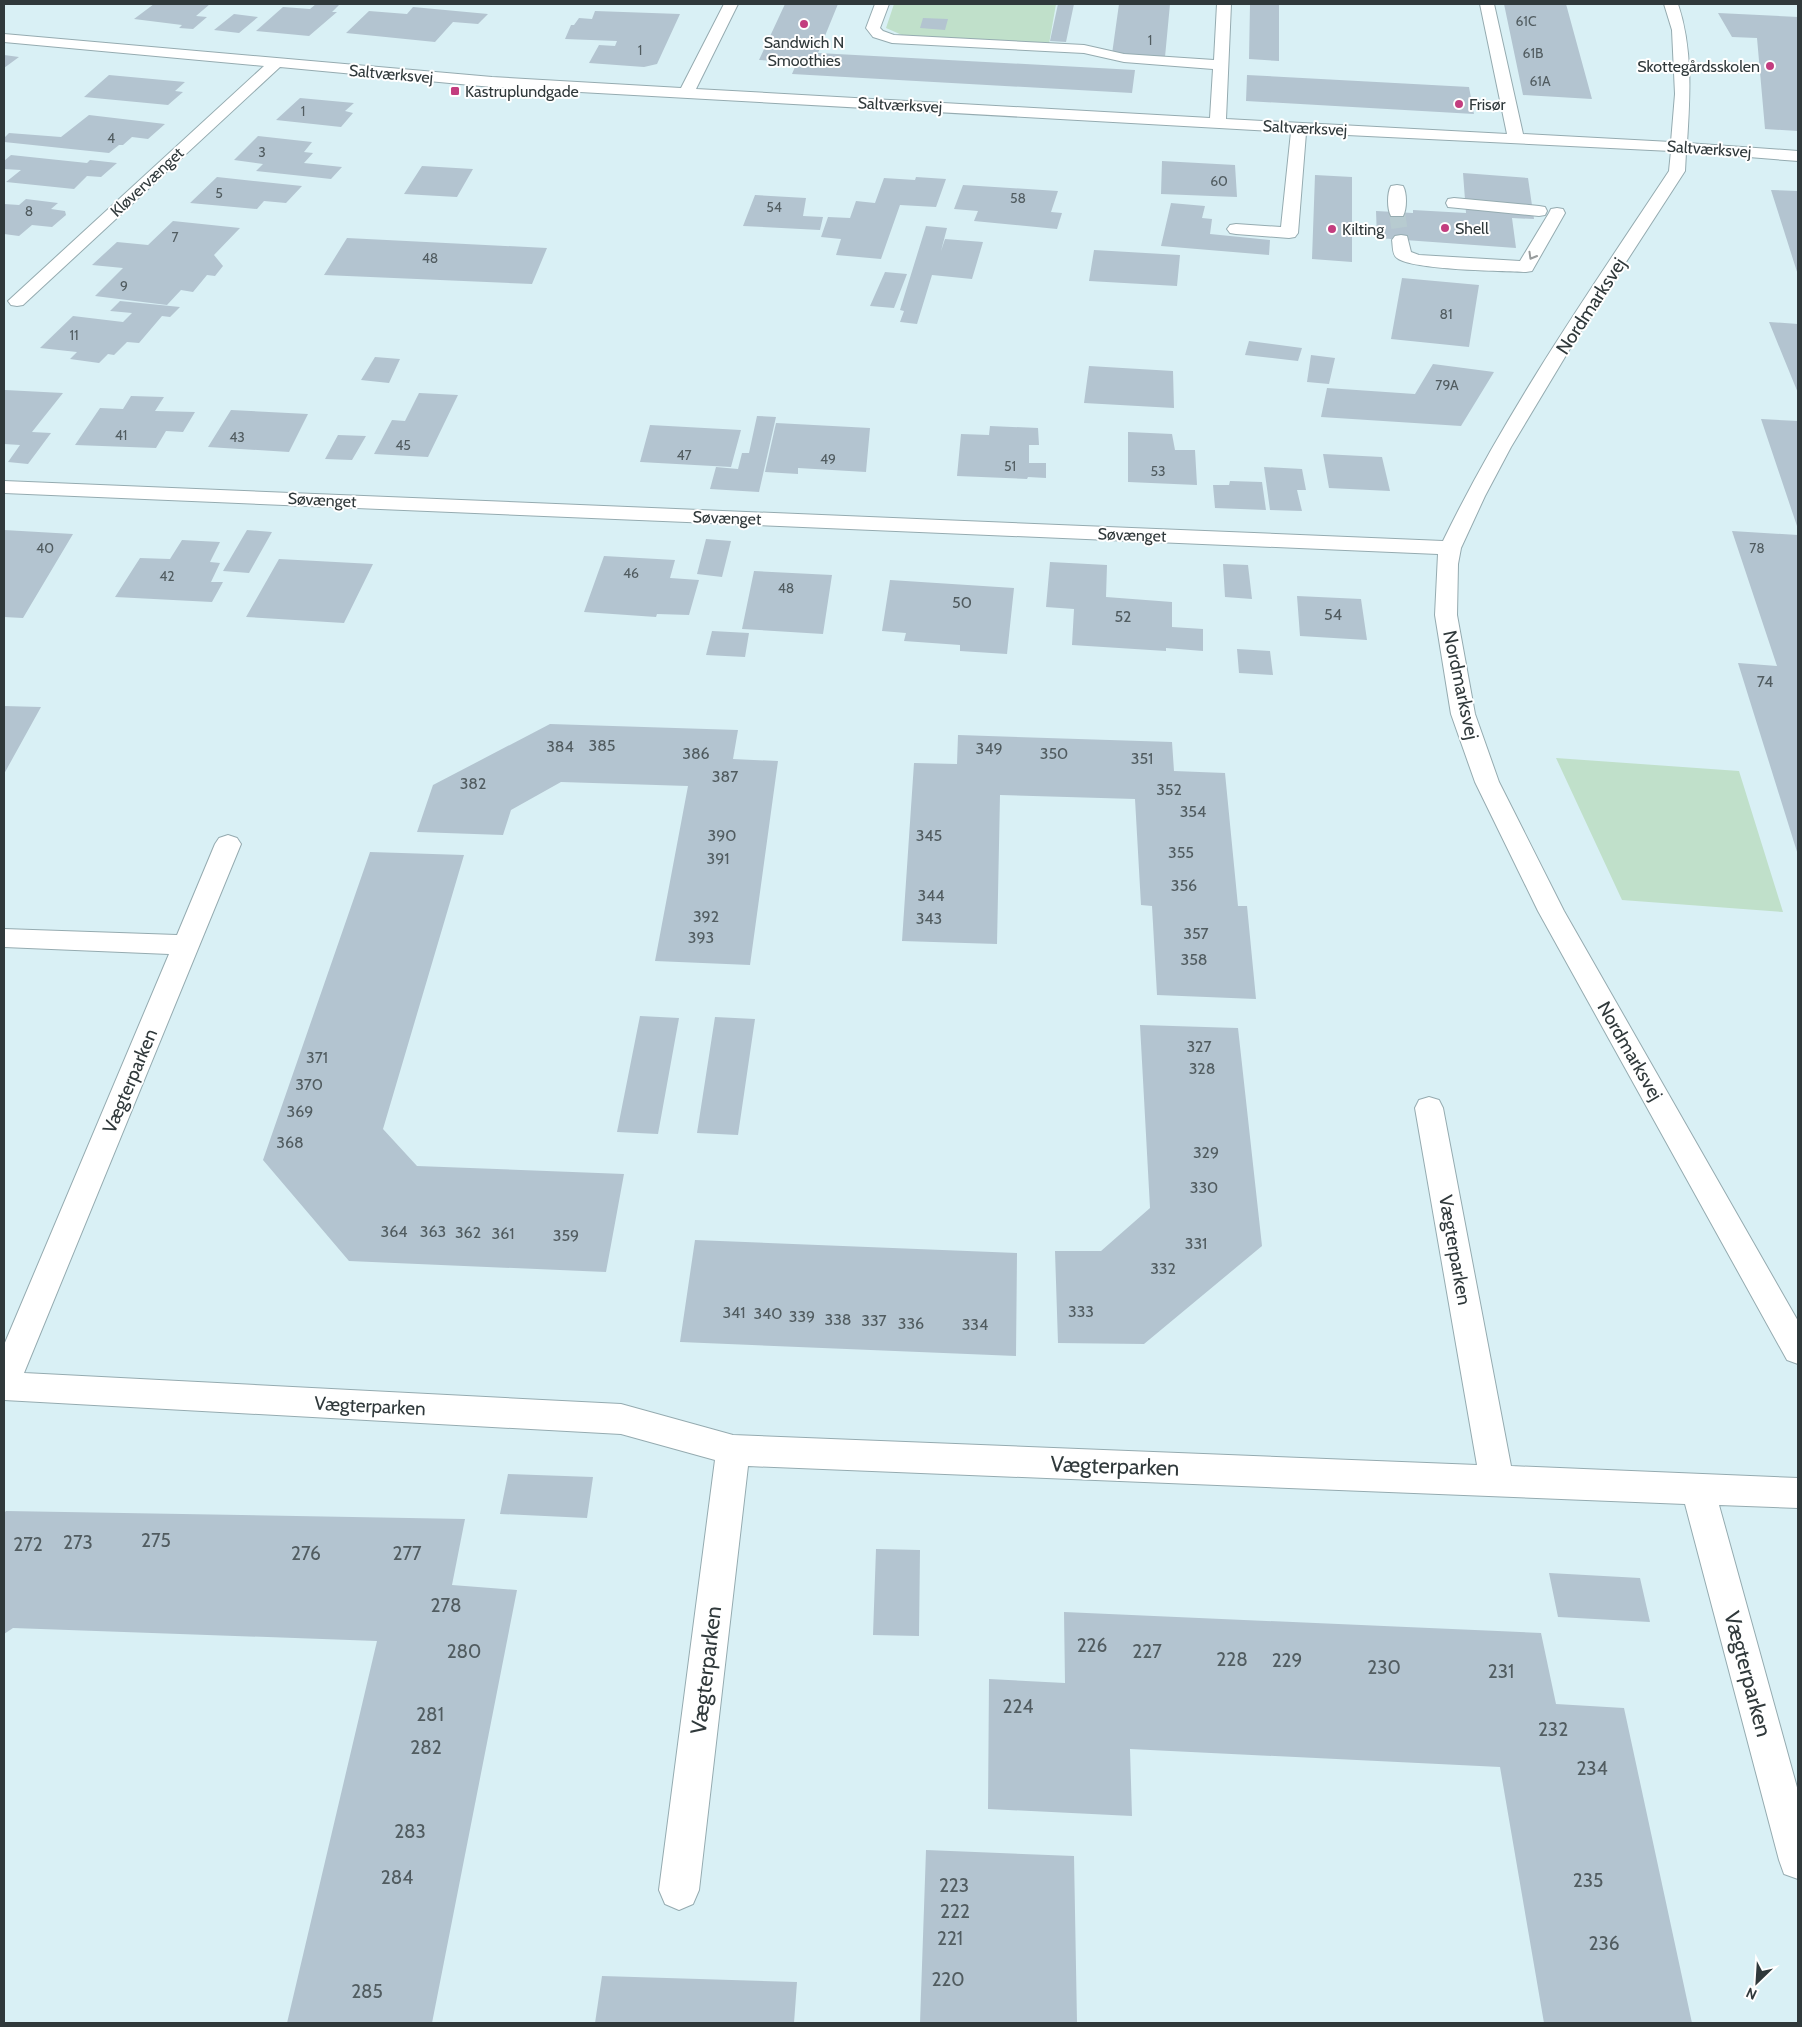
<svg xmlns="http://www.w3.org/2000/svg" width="1802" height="2027" font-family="Cabin,sans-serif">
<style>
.green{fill:#c0e0ca}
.building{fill:#b3c4d0}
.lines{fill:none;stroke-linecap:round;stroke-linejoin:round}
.minor-tunnel{stroke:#b7cbd0;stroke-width:16;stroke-dasharray:16 8;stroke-linecap:butt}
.minor-casing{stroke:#95abb0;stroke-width:2}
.minor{fill:#fff;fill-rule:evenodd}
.oneway{stroke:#989c9d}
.poi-dot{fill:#c33d7f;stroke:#fff;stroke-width:2}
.labels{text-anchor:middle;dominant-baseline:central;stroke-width:4;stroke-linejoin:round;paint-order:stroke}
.far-number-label{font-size:14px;fill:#515c60}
.far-poi-label{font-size:16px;fill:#30393b;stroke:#fff;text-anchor:start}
.far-street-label{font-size:16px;fill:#30393b;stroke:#fff}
.number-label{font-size:16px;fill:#515c60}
.street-label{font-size:19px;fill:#30393b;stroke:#fff}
.near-number-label{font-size:19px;fill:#515c60}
.near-street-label{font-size:22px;fill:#30393b;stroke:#fff}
</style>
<rect width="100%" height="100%" fill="#d9f0f5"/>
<!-- green -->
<path class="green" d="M894 4H1056L1049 44 902 35 886 28Z
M1556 758 1739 771 1783 912 1622 900Z"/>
<!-- building -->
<path class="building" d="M154 4H210L196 16 207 17 193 29 179 28 182 25 134 19Z
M316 4 339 5 332 12H337L309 36 256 31 283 7 310 9Z
M785 4H838L818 53 1135 70 1132 93 792 74 797 62 759 60Z
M1058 4H1074L1066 42 1050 41Z
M1119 4H1170L1165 57 1112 54Z
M1250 4H1279V61L1249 59Z
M1504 4H1566L1592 99 1523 95Z
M413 7 488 14 478 24 453 22 435 42 346 33 369 11 407 14Z
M595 11 680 14 657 64 644 67 589 63 599 45 615 46 617 41 565 39 571 25H574L579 18 592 19Z
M1718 13 1798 17V131L1765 129 1757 38 1732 37Z
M234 14 258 17 239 33 214 30Z
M923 18 948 19 945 30 920 28Z
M4 55 19 57 4 68Z
M109 75 185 82 175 91 183 92 168 105 84 97Z
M1247 75 1469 87 1474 114 1246 101Z
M300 98 354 103 345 111 353 113 341 127 276 120Z
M89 115 165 124 148 139 132 137 123 145H119L109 153 4 142V138L9 133 61 137Z
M258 136 312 142 304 152 313 153 304 163 342 167 331 179 256 171 263 164 234 160Z
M11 155 87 163 90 160 117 163 101 177 87 176 74 189 6 182 21 170 4 169V161Z
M1162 161 1235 165 1237 197 1161 194Z
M422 166 473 169 457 197 404 194Z
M1463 173 1528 178 1534 219 1512 218 1516 248 1377 238 1376 211 1413 213V210L1466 213Z
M1315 175 1352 177V262L1312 259Z
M217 177 302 186 286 203 264 201 257 209 190 203Z
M916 177 946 179 936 207 900 205 881 259 836 255 841 239 821 237 828 217 850 218 856 201 875 203 884 178 915 180Z
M963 185 1058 191 1051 212 1062 213 1057 229 974 221 978 211 954 209Z
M1771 190 1798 191V275Z
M755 195 806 198 803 216 823 217 820 230 743 226Z
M26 199 58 203 51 209 65 211 66 215 52 227 32 225 19 236 4 234V204L19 205Z
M1171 203 1205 206 1202 218 1212 219 1210 234 1270 240 1269 255 1161 246Z
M173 221 240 228 214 255 223 266 215 276 207 275 193 292 181 290 167 305 95 296 123 268 92 265 117 242 148 245Z
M926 226 947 228 941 251 945 239 983 242 972 279 932 275 917 324 900 322 904 311 900 310Z
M347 238 547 248 532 284 324 275Z
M1094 250 1180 255 1177 286 1089 281Z
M885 272 907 274 894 308 870 306Z
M1402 278 1479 285 1469 347 1391 339Z
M120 301 180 307 170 317 162 316 139 343 127 342 114 355 108 354 99 363 70 359 77 352 40 348 73 316 123 322 132 313 110 311Z
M1769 322 1798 324V393Z
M1249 341 1302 348 1298 361 1245 355Z
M1311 355 1335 358 1329 384 1307 382Z
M375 357 400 359 389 383 361 380Z
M1433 364 1494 372 1461 426 1321 417 1327 388 1415 394Z
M1089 366 1173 371 1174 408 1084 403Z
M5 390 63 393 32 432 51 433 28 464 8 462 20 445 4 444V392Z
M419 393 458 395 428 457 374 454 392 420 405 421Z
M131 396 164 397 155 411 195 412 183 432 166 431 156 448 75 445 100 408 123 409Z
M231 410 308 414 289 452 208 447Z
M757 416 776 417 759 492 710 489 716 467 738 469 742 453H749Z
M1761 419 1798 421V529Z
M776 423 870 428 866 472 798 468V474L765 472Z
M650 425 741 430 731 467 640 462Z
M990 426 1038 428 1039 445H1029V463H1046V478L1028 477 1027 479 957 476 961 434 989 435Z
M1128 432 1172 434 1175 450H1195L1197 485 1128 482Z
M338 435 366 436 352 460 325 459Z
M1323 454 1382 457 1390 491 1329 488Z
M1264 467 1302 469 1306 490H1297L1302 511 1270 510Z
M1230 481 1262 482 1266 510 1215 508 1213 485H1229Z
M4 530 73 534 23 618 4 617Z
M247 530 272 532 249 573 223 571Z
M1732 531 1798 535V855L1738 663 1777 666Z
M706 539 731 541 722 577 697 574Z
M182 540 220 542 210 562 220 563 211 582H223L212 602 115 597 140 558 170 559Z
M604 556 675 560 670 578 699 580 689 615 657 614 656 617 584 612Z
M279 559 373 564 344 623 246 617Z
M1050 562 1107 565 1106 597 1172 602V627L1203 629V651L1166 648V651L1072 645 1074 609 1046 607Z
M1223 564 1248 565 1252 599 1225 597Z
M754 571 832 575 823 634 742 629Z
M890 580 1014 588 1007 654 960 651V645L904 641 906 633 882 631Z
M1297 596 1361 599 1367 640 1300 636Z
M712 631 749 633 745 657 706 655Z
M1237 649 1270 651 1273 675 1239 673Z
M4 706 41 707 4 774Z
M550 724 738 730 733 759 778 761 750 965 655 961 688 786 561 782 511 810 503 835 417 832 433 785Z
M958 735 1172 742 1174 771 1225 773 1238 906H1247L1256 999 1157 995 1152 906 1141 905 1135 799 1000 795 997 944 902 941 914 763 957 764Z
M370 852 464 855 383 1129 417 1166 624 1174 606 1272 349 1261 263 1160Z
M640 1016 679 1018 658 1134 617 1132Z
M715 1017 755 1019 738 1135 697 1133Z
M1140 1025 1238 1028 1262 1246 1144 1344 1058 1343 1055 1251H1101L1150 1208Z
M695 1240 1017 1253 1016 1356 680 1342Z
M508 1474 593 1477 587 1518 500 1514Z
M6 1511 465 1519 452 1585 517 1590 432 2023H287L377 1641 13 1628 4 1634V1513Z
M876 1549 920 1550 919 1636 873 1635Z
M1549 1573 1640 1578 1650 1622 1558 1617Z
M1064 1612 1541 1633 1556 1704 1624 1708 1692 2023H1544L1500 1767 1130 1749 1132 1816 988 1809 989 1679 1065 1683Z
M926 1850 1074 1856 1077 2023H920Z
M602 1976 797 1982 794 2023H595Z"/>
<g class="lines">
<!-- minor-tunnel -->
<path class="minor-tunnel" d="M1397 212 1401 240"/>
<defs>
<path id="minor" d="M724 4H738L696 89 1210 118 1213 69 1124 62 1084 53 892 43 873 37 866 28 875 4H889L880 28 883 31 894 35 1084 45 1124 54 1214 60 1217 4H1231L1226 119 1507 134 1480 4H1494L1523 134 1671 142 1675 94 1672 30 1664 4H1678C1693 49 1690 96 1687 143L1798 151V161L1686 152 1685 171 1571 347 1511 447 1485 496 1461 548 1458 564 1457 615 1475 714 1499 782 1564 911 1798 1321V1364L1787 1360 1538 911 1475 782 1451 714 1435 615 1438 554 4 493V481L1443 541C1506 411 1589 292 1669 171L1671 151 1306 133 1298 233 1295 237 1289 238 1236 234 1230 233 1227 229 1230 225 1236 224 1281 227 1291 132 492 87 280 67 23 305 17 306 11 305 8 301 264 66 4 42V34L492 77 681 88Z
M1397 185 1403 186C1407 193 1407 209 1403 216H1391C1387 209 1387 193 1391 186Z
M1454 198 1539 206 1545 207 1547 211 1545 215 1539 216 1448 207 1446 203 1448 199Z
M1557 208 1563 209 1565 213 1532 271 1526 272C1503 271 1411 270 1397 258 1392 255 1393 245 1392 240L1395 236 1401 235 1407 236 1411 252 1419 255 1520 261 1549 213 1551 209Z
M228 835 237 838 241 844 24 1373 621 1404 733 1435 1477 1465 1415 1108 1419 1100 1429 1097 1439 1100 1443 1108 1511 1466 1798 1478V1508L1719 1505 1798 1791V1879L1784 1874 1779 1860 1685 1504 748 1466 699 1890 693 1904 679 1910 665 1904 659 1890 715 1460 621 1434 4 1400V1345L169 954 4 947V929L177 935 215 844 219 838Z"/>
</defs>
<!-- minor casing -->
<use href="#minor" class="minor-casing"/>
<!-- minor -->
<use href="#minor" class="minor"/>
</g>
<!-- one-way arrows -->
<defs><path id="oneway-chevron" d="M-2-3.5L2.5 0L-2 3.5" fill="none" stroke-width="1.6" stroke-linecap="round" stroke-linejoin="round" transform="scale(1.25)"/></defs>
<use class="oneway" href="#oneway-chevron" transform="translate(1532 256) rotate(120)"/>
<!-- markers -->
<g class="poi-dot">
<circle cx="804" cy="24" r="5"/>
<circle cx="1770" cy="66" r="5"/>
<rect x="450" y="86" width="10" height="10" rx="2.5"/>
<circle cx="1459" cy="104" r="5"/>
<circle cx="1445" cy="228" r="5"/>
<circle cx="1332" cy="229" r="5"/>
</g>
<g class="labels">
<!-- far-number labels -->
<g class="far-number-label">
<text x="1526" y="21">61C</text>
<text x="1150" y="40">1</text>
<text x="640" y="50">1</text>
<text x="1533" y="53">61B</text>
<text x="1540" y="81">61A</text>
<text x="303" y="111">1</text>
<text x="111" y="138">4</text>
<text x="262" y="152">3</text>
<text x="1219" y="181">60</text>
<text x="219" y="193">5</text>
<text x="1018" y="198">58</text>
<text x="774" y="207">54</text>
<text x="29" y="211">8</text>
<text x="175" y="237">7</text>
<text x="430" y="258">48</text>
<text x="124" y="286">9</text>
<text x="1446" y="314">81</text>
<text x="74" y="335">11</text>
<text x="1447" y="385">79A</text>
<text x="121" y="435">41</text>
<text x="237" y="437">43</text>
<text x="403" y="445">45</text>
<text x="684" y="455">47</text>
<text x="828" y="459">49</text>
<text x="1010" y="466">51</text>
<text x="1158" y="471">53</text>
<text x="45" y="548">40</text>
<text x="1757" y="548">78</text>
<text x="631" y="573">46</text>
<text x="167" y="576">42</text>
<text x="786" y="588">48</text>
</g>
<!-- far-poi labels -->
<g class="far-poi-label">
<text x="804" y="42" text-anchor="middle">Sandwich N<tspan x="804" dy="18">Smoothies</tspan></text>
<text x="1760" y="66" text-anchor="end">Skottegårdsskolen</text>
<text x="465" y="91">Kastruplundgade</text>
<text x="1469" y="104">Frisør</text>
<text x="1455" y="228">Shell</text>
<text x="1342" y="229">Kilting</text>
</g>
<!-- far-street labels -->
<g class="far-street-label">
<text transform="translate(391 74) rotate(5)">Saltværksvej</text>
<text transform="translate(900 105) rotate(3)">Saltværksvej</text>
<text transform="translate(1305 128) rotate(3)">Saltværksvej</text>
<text transform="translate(1709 149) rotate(4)">Saltværksvej</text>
<text transform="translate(147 182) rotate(-43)">Kløvervænget</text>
<text transform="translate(322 500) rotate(3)">Søvænget</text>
<text transform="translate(727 518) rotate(2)">Søvænget</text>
<text transform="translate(1132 535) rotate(2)">Søvænget</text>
</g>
<!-- number labels -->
<g class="number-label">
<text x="962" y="602">50</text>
<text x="1333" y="614">54</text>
<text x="1123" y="616">52</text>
<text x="1765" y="681">74</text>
<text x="602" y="745">385</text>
<text x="560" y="746">384</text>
<text x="989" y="748">349</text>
<text x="696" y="753">386</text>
<text x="1054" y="753">350</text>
<text x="1142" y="758">351</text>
<text x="725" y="776">387</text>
<text x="473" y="783">382</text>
<text x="1169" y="789">352</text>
<text x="1193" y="811">354</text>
<text x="722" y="835">390</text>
<text x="929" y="835">345</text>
<text x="1181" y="852">355</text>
<text x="718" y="858">391</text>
<text x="1184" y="885">356</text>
<text x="931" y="895">344</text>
<text x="706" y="916">392</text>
<text x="929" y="918">343</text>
<text x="1196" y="933">357</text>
<text x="701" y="937">393</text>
<text x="1194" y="959">358</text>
<text x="1199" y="1046">327</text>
<text x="317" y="1057">371</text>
<text x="1202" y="1068">328</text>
<text x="309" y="1084">370</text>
<text x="300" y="1111">369</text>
<text x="290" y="1142">368</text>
<text x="1206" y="1152">329</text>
<text x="1204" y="1187">330</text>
<text x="394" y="1231">364</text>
<text x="433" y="1231">363</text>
<text x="468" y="1232">362</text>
<text x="503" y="1233">361</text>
<text x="566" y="1235">359</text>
<text x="1196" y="1243">331</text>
<text x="1163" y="1268">332</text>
<text x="1081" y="1311">333</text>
<text x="734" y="1312">341</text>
<text x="768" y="1313">340</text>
<text x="802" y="1316">339</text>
<text x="838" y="1319">338</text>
<text x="874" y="1320">337</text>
<text x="911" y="1323">336</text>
<text x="975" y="1324">334</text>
</g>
<!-- street labels -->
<g class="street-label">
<text transform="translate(1591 306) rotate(-57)">Nordmarksvej</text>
<text transform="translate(1461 685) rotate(78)">Nordmarksvej</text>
<text transform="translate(1630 1051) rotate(60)">Nordmarksvej</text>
<text transform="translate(130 1081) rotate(-67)">Vægterparken</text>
<text transform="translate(1455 1250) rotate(80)">Vægterparken</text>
<text transform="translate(370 1406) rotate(3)">Vægterparken</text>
</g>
<!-- near-number labels -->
<g class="near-number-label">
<text x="156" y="1540">275</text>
<text x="78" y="1542">273</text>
<text x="28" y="1544">272</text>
<text x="306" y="1553">276</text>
<text x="407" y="1553">277</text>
<text x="446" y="1605">278</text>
<text x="1092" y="1645">226</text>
<text x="464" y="1651">280</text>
<text x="1147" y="1651">227</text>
<text x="1232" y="1659">228</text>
<text x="1287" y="1660">229</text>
<text x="1384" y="1667">230</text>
<text x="1501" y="1671">231</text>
<text x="1018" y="1706">224</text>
<text x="430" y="1714">281</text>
<text x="1553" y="1729">232</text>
<text x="426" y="1747">282</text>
<text x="1592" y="1768">234</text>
<text x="410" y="1831">283</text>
<text x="397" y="1877">284</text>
<text x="1588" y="1880">235</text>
<text x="954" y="1885">223</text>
<text x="955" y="1911">222</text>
<text x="950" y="1938">221</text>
<text x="1604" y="1943">236</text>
<text x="948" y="1979">220</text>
<text x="367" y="1991">285</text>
</g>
<!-- near-street labels -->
<g class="near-street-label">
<text transform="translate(1115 1466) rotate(2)">Vægterparken</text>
<text transform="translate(706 1670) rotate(-83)">Vægterparken</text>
<text transform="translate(1748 1674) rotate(75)">Vægterparken</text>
</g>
</g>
<!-- border -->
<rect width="1802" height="2027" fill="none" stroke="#30393b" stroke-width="10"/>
<!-- north arrow -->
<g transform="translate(1757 1982) rotate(205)" stroke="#ffffff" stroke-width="4" paint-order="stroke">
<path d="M0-4L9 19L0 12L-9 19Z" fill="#30393b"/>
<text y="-8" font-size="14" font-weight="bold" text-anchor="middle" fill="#30393b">N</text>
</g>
</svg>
